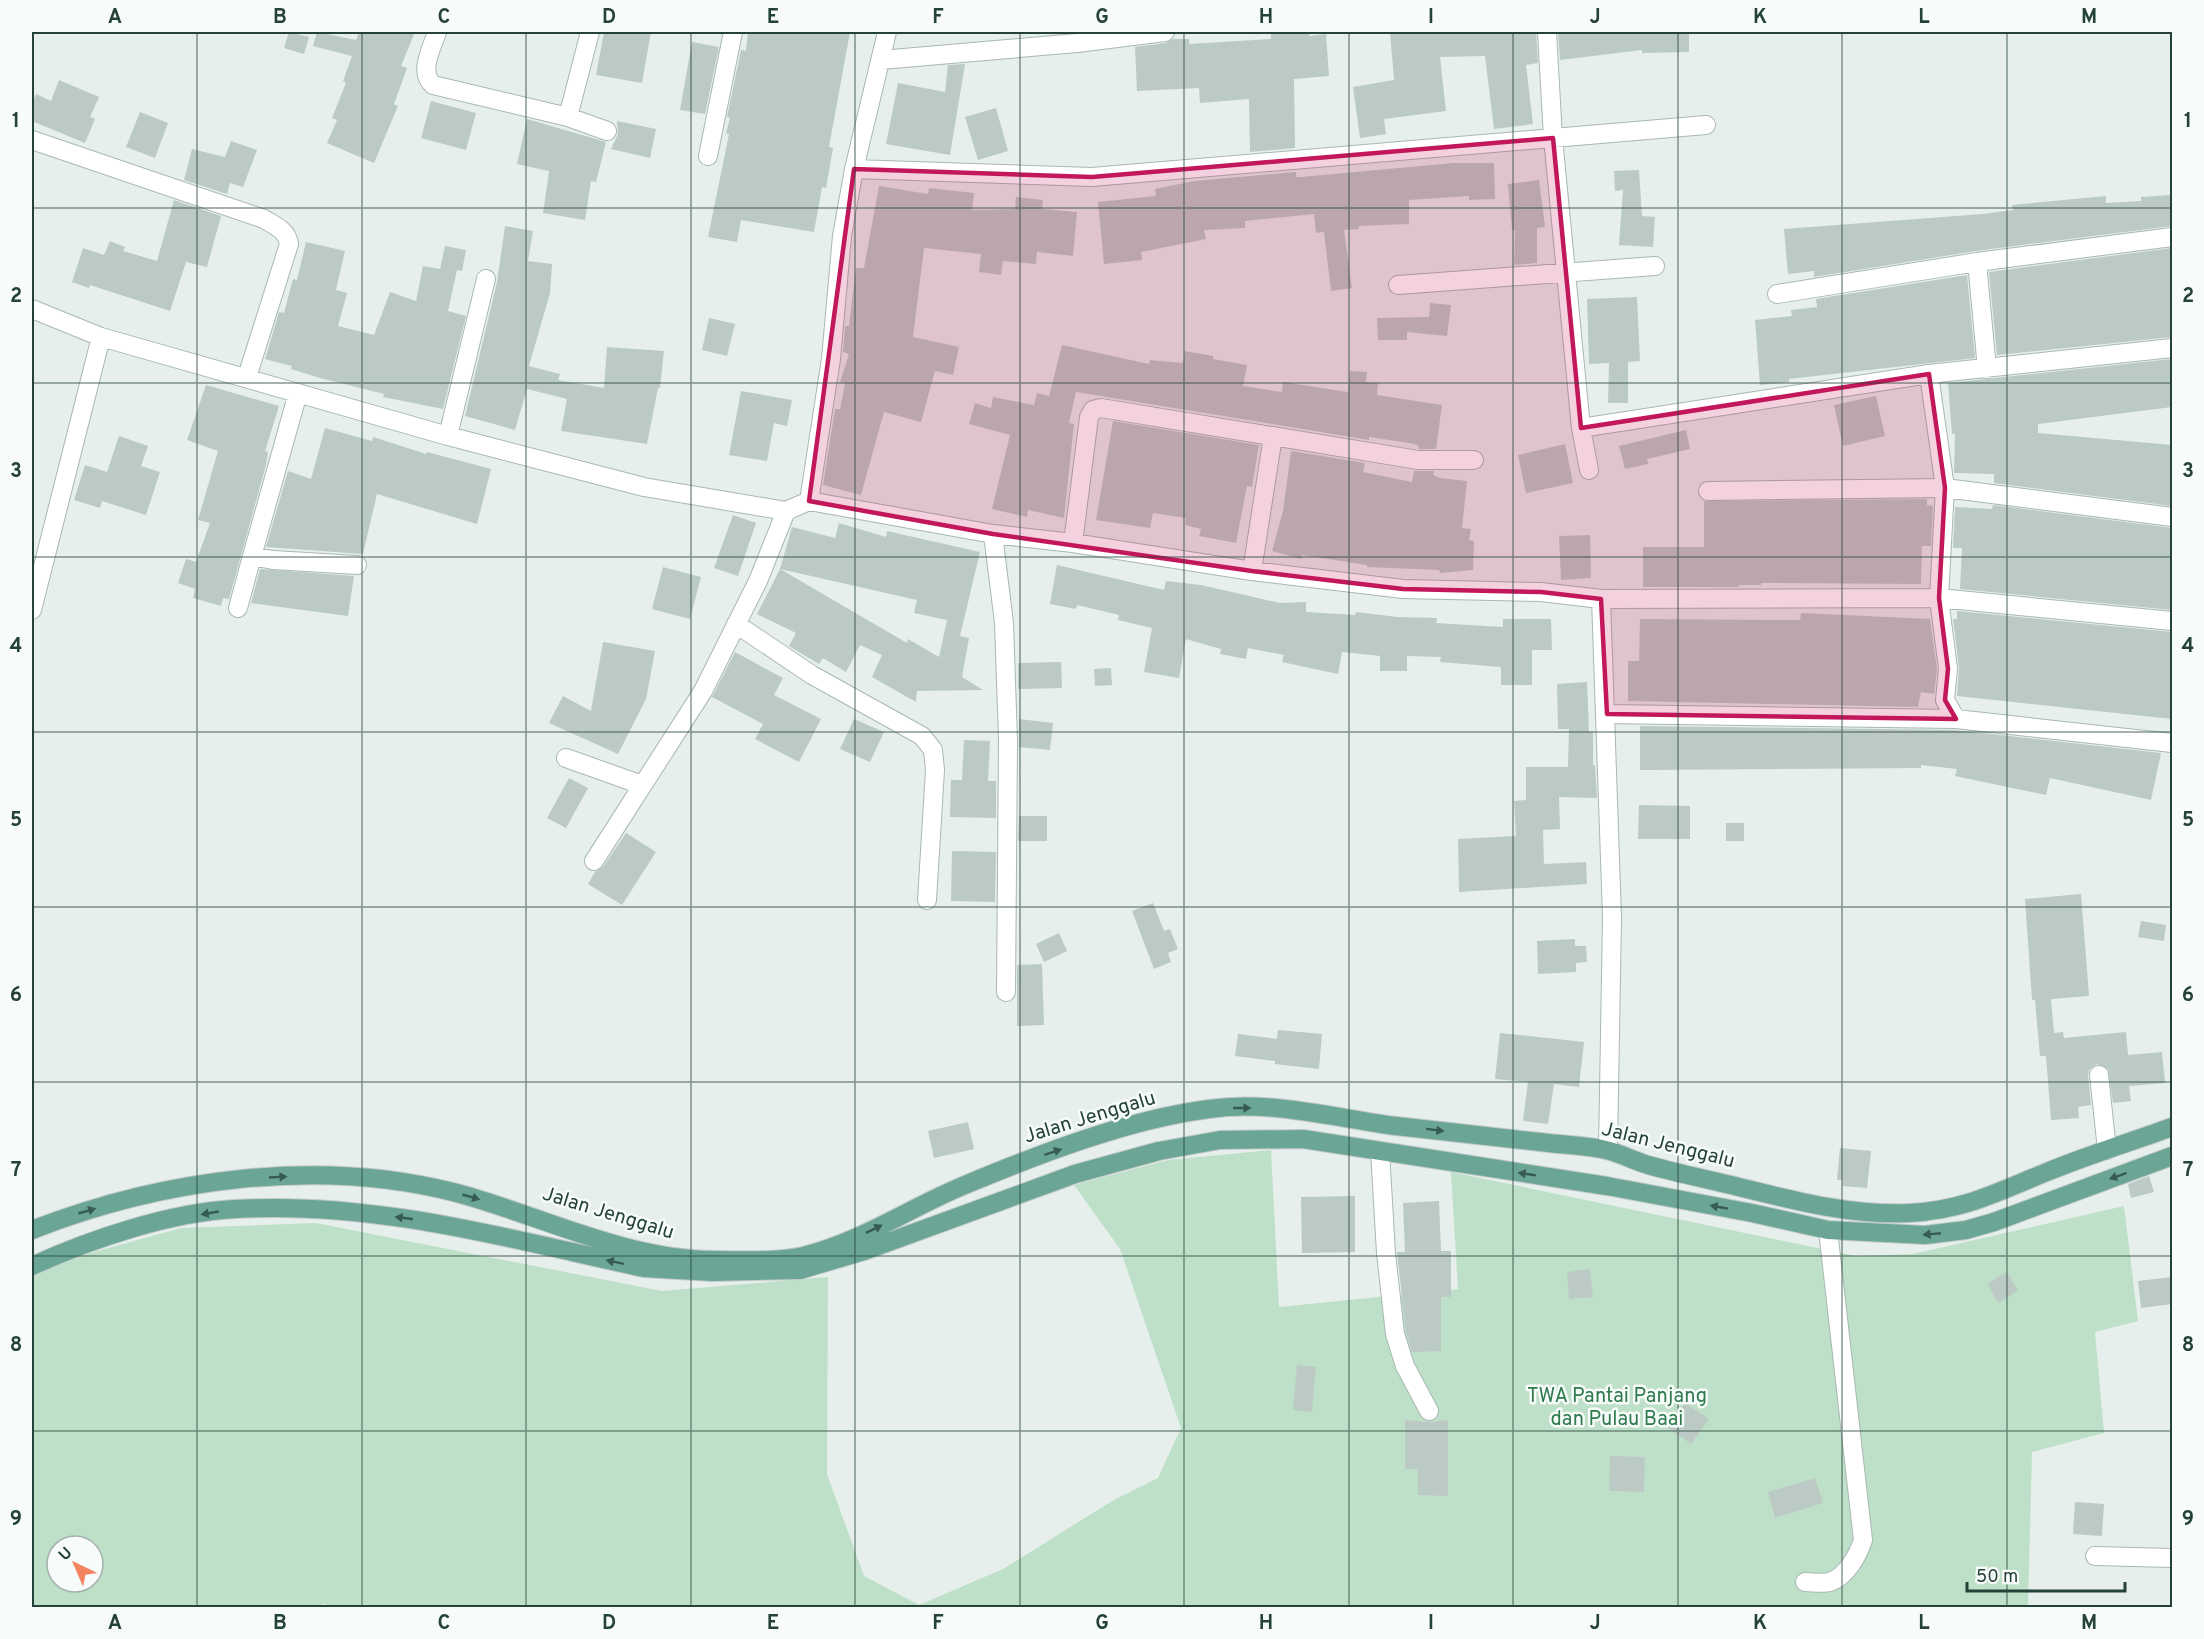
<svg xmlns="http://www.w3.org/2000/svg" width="2204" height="1639" font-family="Overpass,sans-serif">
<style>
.green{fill:#bfe0c8;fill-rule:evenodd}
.building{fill:#bbcac4}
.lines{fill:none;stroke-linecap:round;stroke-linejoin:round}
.minor-casing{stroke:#a8b8b2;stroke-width:20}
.major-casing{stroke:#c2cac8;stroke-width:20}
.minor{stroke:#fff;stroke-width:18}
.major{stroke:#6aa596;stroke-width:18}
.oneway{fill:#365b51}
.marked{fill:#c2185b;fill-opacity:0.2;stroke:#c2185b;stroke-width:4.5;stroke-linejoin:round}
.grid{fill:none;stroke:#24423a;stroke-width:1.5;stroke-opacity:0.55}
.labels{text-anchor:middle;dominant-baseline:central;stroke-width:5;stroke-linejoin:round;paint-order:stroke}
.street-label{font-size:20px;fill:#24423a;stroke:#f7fbf9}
.park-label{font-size:20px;fill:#2d7a4b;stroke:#f7fbf9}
.neatline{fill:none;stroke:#24423a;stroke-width:2}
.grid-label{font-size:20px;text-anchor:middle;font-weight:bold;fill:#24423a}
</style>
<rect width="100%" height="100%" fill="#e6efeb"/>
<!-- green -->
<path class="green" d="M1271 1150 1279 1307 1458 1289 1451 1172 1856 1256 1913 1254 2124 1206 2138 1321 2095 1332 2104 1433 2032 1452 2028 1607 325 1608V1604L302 1608H32V1275L83 1255 181 1228 316 1223 662 1291 828 1277 827 1474 864 1576 919 1605 1003 1569 1112 1501 1158 1478 1181 1428 1120 1249 1074 1185 1168 1160ZM57 1546H93V1582H57Z"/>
<!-- building -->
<path class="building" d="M289 32 309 37 304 54 284 48Z
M317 32 356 40 359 32H415L401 66 407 68 394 104 398 106 374 163 327 143 337 120 332 118 346 83 343 81 352 56 313 46Z
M604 32H651L642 83 596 75Z
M748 32H850L829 147 833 148 826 188 822 187 814 232 741 220 737 242 708 237 729 134 726 133 730 118 727 117 741 50 746 51Z
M1271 32H1309V36L1326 34 1329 76 1294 79 1295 148 1250 152 1249 99 1200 103 1199 88 1137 91 1135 47 1166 43 1173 39H1189V44L1271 39Z
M1390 32H1536L1538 63 1526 65 1533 124 1494 129 1485 56 1440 57 1446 111 1384 119 1386 134 1360 138 1353 87 1394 80Z
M1558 32H1689V52L1642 53V50L1560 60Z
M692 42 719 47 705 114 680 110Z
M965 64 950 155 886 144 898 83 945 92 948 65Z
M59 80 99 97 90 117 95 119 85 143 32 121V104L36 94 51 101Z
M431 101 476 113 466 150 421 138Z
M996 108 1008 151 978 160 965 117Z
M140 112 168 123 155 158 126 147Z
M527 119 606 142 596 182 591 181 585 220 543 213 549 171 517 164Z
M617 121 656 129 650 158 611 149 618 134Z
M231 141 257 150 243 187 230 183 227 194 184 180 192 149 225 157Z
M1453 163H1494L1495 199 1469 200V196L1409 200V224L1359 226V229L1344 230 1352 288 1331 291 1324 232 1316 233 1314 214 1245 221V228L1204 230 1206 239 1141 252 1142 260 1104 264 1098 202 1156 196 1155 189 1194 181 1296 172V177H1301Z
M1639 170 1642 216 1655 217 1653 247 1619 245 1623 190 1615 191 1614 171Z
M1539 180 1545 227 1537 228V263L1514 265 1515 230H1512L1508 184Z
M879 186 928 194 929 188 974 193 972 210 1015 209 1016 197 1043 200 1042 209 1077 212 1073 256 1037 252 1036 264 1003 261 1001 275 979 272 981 254 924 248 913 337 959 347 953 375 935 371 921 422 884 412 861 495 823 485 835 409H840L845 383 840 382 849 354 843 352 845 326H849L856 268H864Z
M2172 195V226L1976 251 1814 277V271L1788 274 1784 229 1983 214 2013 210 2012 205 2106 196V203L2141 201V197Z
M174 200 221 216 207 267 186 262 170 311 90 285 89 288 72 282 83 248 104 255 110 241 125 247 123 251 157 261Z
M505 226 533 231 528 261 552 264 550 293 529 366 560 374 558 380 604 388 607 347 664 351 660 388H658L647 444 561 431 567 399 527 389 515 430 465 416 497 282Z
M306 242 345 251 336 290 347 293 338 326 374 335 390 292 416 301 423 266 440 269 445 246 466 250 462 271 457 270 448 311 466 316 443 409 383 397 384 394 320 378 291 369 292 366 265 359 279 312 284 313 293 279 297 280Z
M2172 248V337L1997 355 1989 272Z
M1967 275 1975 358 1789 379V382L1760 385 1755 320 1792 316 1791 310 1817 307 1816 299Z
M1637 297 1640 361 1628 362V403H1608L1609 363 1589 364 1587 299Z
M1430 303 1451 305 1447 336 1407 332V340H1378L1377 318 1429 317Z
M709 318 735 324 727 356 702 350Z
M1062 345 1149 364 1150 360 1183 363 1185 351 1213 356V359L1247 365 1243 386 1282 392 1283 382 1348 392 1350 371 1367 372 1366 382 1378 383 1377 395 1442 405 1436 449H1419L1418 445 1409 443 1369 437V440L1076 392 1069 423 1074 424 1064 518 1028 510 1027 517 992 509 1010 435 969 424 975 403 991 408 993 397 1034 405 1037 393 1049 396Z
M2172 359V407L2038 424V433L2172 445V506L1994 483V474L1954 473 1955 434H1952L1948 383Z
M206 385 279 406 265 451 268 452 266 465 229 599 223 598 221 606 193 598 195 589 178 583 186 559 196 562 210 523 198 520 218 451 187 440Z
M741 391 792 400 787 426 774 423 767 461 729 455Z
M1876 396 1885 436 1843 446 1834 405Z
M1113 421 1259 445 1252 487 1247 486 1236 543 1199 536 1201 529 1185 525 1186 518 1153 513 1150 528 1096 520Z
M325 428 372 441 373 437 426 454 427 452 491 469 477 524 377 494 363 554 266 547 288 471 311 479Z
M1686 430 1690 449 1647 459 1648 464 1625 469 1619 446Z
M119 436 148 446 141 466 160 472 146 515 102 501 100 508 74 500 85 465 107 472Z
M1565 444 1573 483 1526 493 1518 455Z
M1291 451 1365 463 1363 472 1412 482 1414 471H1434L1433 475 1440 478 1467 481 1462 528 1471 529 1469 540 1474 541 1473 570 1440 573 1439 570 1367 567V565L1302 555 1301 559 1272 551 1283 511Z
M1927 499V505L1933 506 1931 546H1922L1921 584 1761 583V585H1739V587H1643V547H1704V501Z
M1993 505 2172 528V610L1960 589 1962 548H1953L1955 507 1992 509Z
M733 515 756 523 738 576 714 568Z
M839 523 886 537 887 531 980 552 960 636 969 638 962 677 983 690 917 691 916 702 872 677 882 655 860 645 846 672 823 658 819 664 789 646 796 633 757 614 780 569 907 643 908 639 939 657 947 620 914 613 917 600 780 569 792 527 835 538Z
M1590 535 1591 578 1561 580 1559 536Z
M1057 565 1164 590 1166 581 1201 585 1280 603 1306 602V612L1355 615 1356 612 1397 617 1437 618 1436 623 1503 627V619H1551L1552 650H1532V685H1501V667L1440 662 1441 657 1407 656V671H1380V656L1342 652 1338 674 1282 662 1284 655 1248 648 1246 659 1220 654 1221 649 1186 639 1179 678 1144 672 1152 628 1118 620 1119 615 1077 605 1076 609 1050 604Z
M663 567 701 577 690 619 652 609Z
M260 569 354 576 348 616 251 603Z
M1957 611 2172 632V719L1957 696 1959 668 1953 619H1957Z
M1801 613 1930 619 1937 669 1934 694 1921 692 1918 707 1628 701V661H1639L1640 619 1800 620Z
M603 642 655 651 646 699 618 754 549 723 563 696 591 711Z
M735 652 783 678 774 695 821 719 799 762 755 739 763 724 712 697Z
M1061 662 1062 688 1018 689V663Z
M1111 668 1112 685 1095 686 1094 669Z
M1587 682 1589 732H1593V765H1595L1597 798 1559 797 1560 829 1543 830 1544 864 1586 862 1587 884 1459 892 1458 839 1516 836 1514 801 1526 800V767H1568L1569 729H1558L1557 684Z
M854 719 884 732 870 762 840 749Z
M1019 719 1053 723 1050 750 1019 747Z
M1640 726 1955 730 2161 753 2151 800 2050 778 2046 795 1955 776 1957 769 1921 765V768L1640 770Z
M964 740 990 741 988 781H996V818L950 817 951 780H962Z
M569 778 588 788 566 828 547 818Z
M1639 805 1690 806V839H1638Z
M1019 816H1047V841H1018Z
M1726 823H1744V841H1726Z
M626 833 656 852 622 905 588 884 595 872 603 867Z
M952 851 996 852 995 902 951 901Z
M2081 894 2089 996 2051 999 2054 1033 2063 1032 2064 1038 2126 1032 2128 1055 2162 1052 2165 1083 2129 1086 2131 1101 2113 1103 2108 1069 2097 1064 2089 1070 2088 1076 2091 1105 2078 1107 2079 1118 2051 1120 2046 1056H2040L2035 1000H2032L2025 899Z
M1153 903 1164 931 1170 929 1178 949 1168 953 1171 962 1154 969 1132 911Z
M2141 921 2166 925 2164 941 2138 937Z
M1059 933 1067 951 1044 962 1036 944Z
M1575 939V946H1586L1587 962 1576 963V972L1538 974 1537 941Z
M1042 964 1044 1025 1017 1026V965Z
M1278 1030 1322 1034 1319 1069 1275 1064V1061L1235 1056 1238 1034 1277 1039Z
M1500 1033 1584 1042 1579 1087 1554 1084 1548 1124 1523 1121 1528 1082 1495 1079Z
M968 1122 974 1149 934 1158 928 1131Z
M1840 1148 1871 1151 1867 1188 1842 1186 1843 1180H1837Z
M2149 1176 2154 1192 2131 1198 2128 1184Z
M1355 1196V1252L1302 1253 1301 1197Z
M1439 1201 1441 1251H1451V1297H1441V1351L1412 1352 1406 1332 1397 1252H1405L1403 1203Z
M1590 1269 1593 1297 1569 1299 1567 1272Z
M2007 1272 2018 1291 1998 1303 1987 1284Z
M2172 1277V1304L2141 1308 2138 1281Z
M1297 1365 1316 1367 1312 1412 1293 1410Z
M1685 1403 1709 1419 1691 1444 1667 1427Z
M1405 1420 1429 1422 1448 1420V1496L1418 1495V1469H1405Z
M1610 1456 1645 1457 1644 1492 1609 1491Z
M1815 1478 1823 1503 1775 1518 1768 1492Z
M2075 1502 2104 1504 2102 1536 2073 1534Z"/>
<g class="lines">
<defs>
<path id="minor" d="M437 32C432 48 418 72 433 85L568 117 607 131
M881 60 1077 43 1165 32
M568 117 590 32
M32 140 264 219C275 226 287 230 289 244L247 377
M708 156 733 32
M854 169 1092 177 1553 138 1547 32
M1977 262 1987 369
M1398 285 1655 266
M1777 294 1977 262 2172 237
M32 309 101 337 448 436 644 487 786 511 809 501 993 534 1073 543 1252 571 1403 589 1541 592 1601 599 1612 917 1608 1150
M1929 374 1945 488 1939 598 1948 669 1945 700 1956 719
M298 393 252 556 273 560 357 565
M1581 428 1929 374 2172 348
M448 436 486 279
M1589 470 1581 428 1553 138 1706 125
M1708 491 1945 488 2172 517
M809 501 831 359 842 236 854 169 887 32
M993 534 1004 623 1008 740 1006 992
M1073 543 1089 417 1093 410 1101 408 1418 460H1474
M1252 571 1273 436
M1601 599 1939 598 2172 621
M238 608 252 556
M32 610 101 337
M736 624 812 675 922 736 933 750 935 770 927 900
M1607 714 1956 719 2172 743
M566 758 642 785
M594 861 703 691 758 581 786 511
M2099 1075 2107 1150
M1380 1151 1386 1253 1395 1334 1405 1366 1429 1411
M2095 1556 2172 1558
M1805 1582C1812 1582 1823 1584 1830 1582 1847 1576 1858 1555 1863 1540L1828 1230"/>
<path id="major" d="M32 1230C162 1179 319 1157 457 1193 542 1216 624 1259 714 1260 742 1260 775 1262 803 1256 861 1242 911 1207 965 1185 1039 1154 1130 1119 1209 1109 1272 1100 1335 1118 1396 1126 1444 1131 1492 1137 1540 1142 1562 1145 1585 1145 1606 1150 1620 1153 1634 1161 1648 1165 1677 1173 1706 1179 1735 1186 1792 1200 1850 1216 1910 1213 1965 1210 1997 1192 2047 1172 2088 1155 2131 1142 2172 1127
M32 1266C91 1239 171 1212 236 1209 376 1201 510 1239 644 1268L712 1272 800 1270 864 1251 1075 1174 1159 1151 1220 1140 1303 1139 1607 1186 1752 1213 1828 1230 1925 1235 1966 1230 1994 1222 2172 1156"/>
</defs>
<!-- minor casing -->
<use href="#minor" class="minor-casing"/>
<!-- major casing -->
<use href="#major" class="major-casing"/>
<!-- minor -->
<use href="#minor" class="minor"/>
<!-- major -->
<use href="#major" class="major"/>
</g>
<!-- one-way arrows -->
<defs><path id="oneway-solid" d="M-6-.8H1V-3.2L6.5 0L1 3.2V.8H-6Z" transform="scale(1.5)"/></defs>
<g class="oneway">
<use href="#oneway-solid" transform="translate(1242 1108)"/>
<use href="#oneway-solid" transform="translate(1435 1130) rotate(7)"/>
<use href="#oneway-solid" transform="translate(1053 1152) rotate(-18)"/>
<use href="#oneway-solid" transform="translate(1527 1174) rotate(-171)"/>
<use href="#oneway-solid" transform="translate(2118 1176) rotate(160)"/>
<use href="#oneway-solid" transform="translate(278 1177) rotate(-3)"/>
<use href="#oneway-solid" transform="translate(471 1197) rotate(16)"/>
<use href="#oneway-solid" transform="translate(1719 1207) rotate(-170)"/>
<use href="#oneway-solid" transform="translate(87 1211) rotate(-16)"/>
<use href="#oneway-solid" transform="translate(210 1213) rotate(170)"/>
<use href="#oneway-solid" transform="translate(404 1218) rotate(-172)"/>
<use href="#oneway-solid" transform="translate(874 1229) rotate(-26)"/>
<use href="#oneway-solid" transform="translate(1932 1234) rotate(175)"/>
<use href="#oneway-solid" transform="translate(615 1262) rotate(-168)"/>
</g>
<!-- marked area -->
<path class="marked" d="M1553 138 1581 428 1929 374 1945 488 1939 598 1948 669 1945 700 1956 719 1607 714 1601 599 1541 592 1403 589 1252 571 993 534 809 501 854 169 1092 177Z"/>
<!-- grid -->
<path class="grid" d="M197 32V1608M362 32V1608M526 32V1608M691 32V1608M855 32V1608M1020 32V1608M1184 32V1608M1349 32V1608M1513 32V1608M1678 32V1608M1842 32V1608M2007 32V1608M32 208H2172M32 383H2172M32 557H2172M32 732H2172M32 907H2172M32 1082H2172M32 1256H2172M32 1431H2172"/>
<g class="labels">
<!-- street labels -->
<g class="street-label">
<text transform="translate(1090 1118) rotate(-17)">Jalan Jenggalu</text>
<text transform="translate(1668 1146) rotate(14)">Jalan Jenggalu</text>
<text transform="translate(608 1214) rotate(17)">Jalan Jenggalu</text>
</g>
<!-- park labels -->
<g class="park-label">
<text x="1617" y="1397">TWA Pantai Panjang<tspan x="1617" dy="23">dan Pulau Baai</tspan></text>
</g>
</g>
<!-- border -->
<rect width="2204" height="1639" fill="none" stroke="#f7fbf9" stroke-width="66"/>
<!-- north arrow -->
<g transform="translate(75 1564) rotate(316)"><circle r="28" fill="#f7fbf9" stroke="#a3b1ad" stroke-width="1.5"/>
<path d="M0-4.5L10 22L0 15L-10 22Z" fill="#f4845f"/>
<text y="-9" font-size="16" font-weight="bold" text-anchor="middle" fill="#24423a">U</text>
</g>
<!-- scale -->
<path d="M1967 1582v9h158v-9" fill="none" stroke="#24423a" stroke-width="3"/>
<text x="1976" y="1582" font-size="18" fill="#24423a" stroke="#f7fbf9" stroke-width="4.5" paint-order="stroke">50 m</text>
<rect x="33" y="33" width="2138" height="1573" class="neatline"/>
<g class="grid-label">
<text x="115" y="23">A</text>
<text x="280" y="23">B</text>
<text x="444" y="23">C</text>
<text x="609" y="23">D</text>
<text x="773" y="23">E</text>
<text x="938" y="23">F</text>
<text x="1102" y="23">G</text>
<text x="1266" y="23">H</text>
<text x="1431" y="23">I</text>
<text x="1595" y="23">J</text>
<text x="1760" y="23">K</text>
<text x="1924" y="23">L</text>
<text x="2089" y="23">M</text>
<text x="16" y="127">1</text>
<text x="2188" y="127">1</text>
<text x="16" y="302">2</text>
<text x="2188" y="302">2</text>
<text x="16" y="477">3</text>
<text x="2188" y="477">3</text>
<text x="16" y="652">4</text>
<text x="2188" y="652">4</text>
<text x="16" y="826">5</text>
<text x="2188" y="826">5</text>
<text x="16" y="1001">6</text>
<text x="2188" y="1001">6</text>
<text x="16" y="1176">7</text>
<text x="2188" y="1176">7</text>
<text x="16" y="1351">8</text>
<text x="2188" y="1351">8</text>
<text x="16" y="1525">9</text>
<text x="2188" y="1525">9</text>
<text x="115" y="1629">A</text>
<text x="280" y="1629">B</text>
<text x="444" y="1629">C</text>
<text x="609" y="1629">D</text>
<text x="773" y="1629">E</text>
<text x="938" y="1629">F</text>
<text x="1102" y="1629">G</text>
<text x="1266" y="1629">H</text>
<text x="1431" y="1629">I</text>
<text x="1595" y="1629">J</text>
<text x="1760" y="1629">K</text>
<text x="1924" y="1629">L</text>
<text x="2089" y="1629">M</text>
</g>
</svg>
